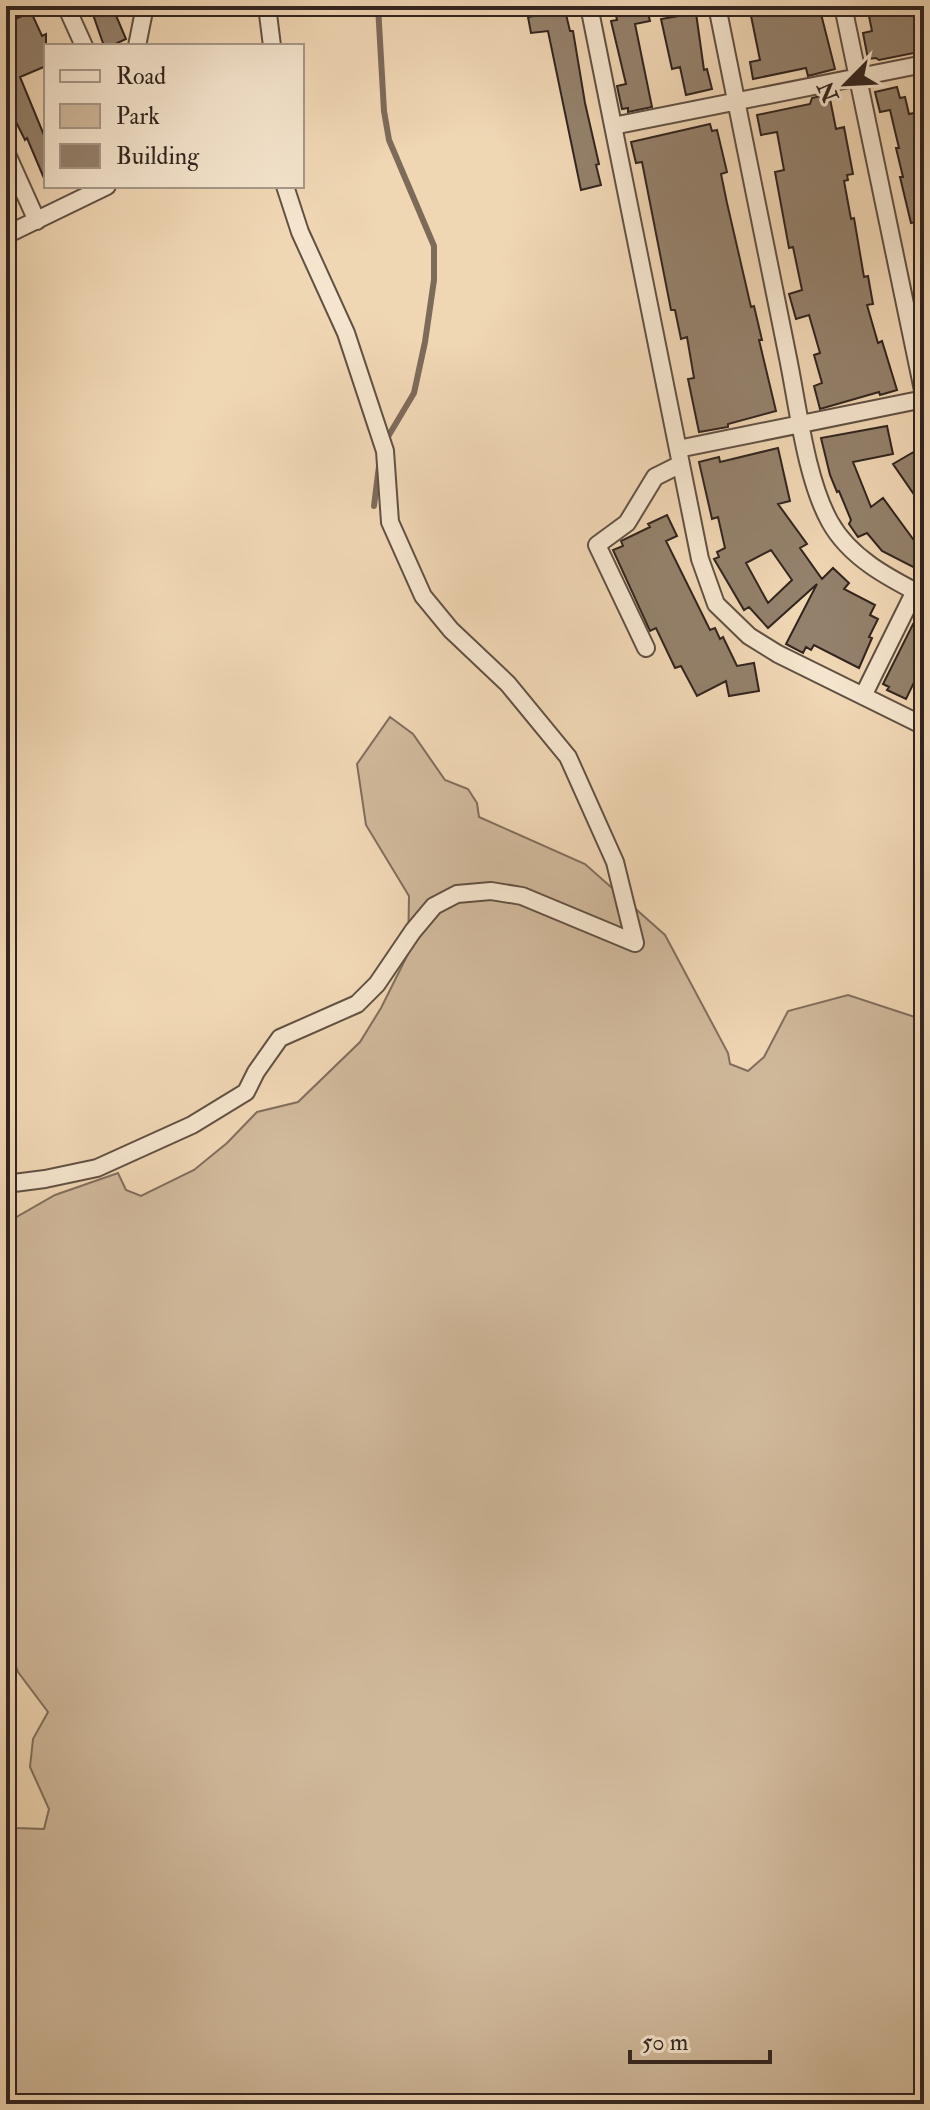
<svg xmlns="http://www.w3.org/2000/svg" width="930" height="2110" font-family="'IM FELL Double Pica',serif">
<style>
.green{fill:#d0b99b;stroke:#806e5d;stroke-width:2}
.lines{fill:none;stroke-linecap:round;stroke-linejoin:round}
.stream{stroke:#7d6b5a;stroke-width:6}
.building{fill:#94816c;stroke:#31241f;stroke-width:2;fill-rule:evenodd}
.street-casing{stroke:#615144;stroke-width:20}
.street{stroke:#f5e5ce;stroke-width:16}
</style>
<rect width="100%" height="100%" fill="#f0d7b4"/>
<filter id="stains"><feTurbulence type="fractalNoise" baseFrequency=".0025" numOctaves="4"/><feColorMatrix values="0 0 0 0 .2 0 0 0 0 .09 0 0 0 0 .02 0 0 0 .5 -.17"/></filter>
<radialGradient id="worn" r=".72"><stop offset=".6" stop-color="#630" stop-opacity="0"/><stop offset="1" stop-color="#630" stop-opacity=".3"/></radialGradient>
<!-- green -->
<path class="green" d="M390 717 413 734 445 780 468 789 477 803 479 817 585 864 665 935 728 1053 730 1064 748 1071 764 1057 788 1011 848 995 924 1020V2104H6V1821L16 1828 44 1829 49 1809 30 1767 33 1739 48 1712 18 1672 6 1641V1223L55 1195 118 1173 126 1190 141 1196 194 1170 227 1143 257 1112 298 1102 360 1042 381 1008 408 954 409 896 366 825 357 764Z"/>
<g class="lines">
<!-- stream -->
<path class="stream" d="M378 6 384 111 389 140 434 246V280L425 342 414 393 386 440
M374 506 379 466"/>
</g>
<!-- building -->
<path class="building" d="M90 6H112L126 39 111 46H104Z
M550 6H564L570 31H573L585 103 599 164 596 165 601 185 581 190 548 31 531 33 528 17 551 13Z
M614 6H646L650 21 635 24 652 107 628 112V108L622 109 617 86 626 84 611 21 617 20Z
M749 6H819L835 69 808 76 806 68 753 79 750 62 760 60Z
M867 6H924V51L879 60 876 58 868 59 863 33 872 31Z
M31 12 42 36 46 34V66L20 77 46 140V183L27 138 25 140 6 102V23Z
M696 13 704 70 707 69 712 89 686 95 680 67 672 69 661 19Z
M897 87 900 98 905 97 909 114 914 113 919 135H916L924 171V220L911 223 900 177H903L896 148H899L890 110 880 112 875 92Z
M829 94 836 129 844 127 853 174 847 175 848 180 844 181 851 219 854 218 864 277 868 276 873 304 867 305 878 343 882 341 897 390 880 395 879 392 820 409 814 386 822 383 814 355 820 353 809 315 796 319 789 294 802 290 793 247 789 248 775 172 784 170 777 132 761 135 757 115 810 104 812 98Z
M710 124 712 131 717 130 727 172 721 174 727 203 751 307 754 306 762 340H759L776 411 728 424V427L699 432 688 379 694 378 687 337 681 339 675 310H671L642 162 636 163 631 142Z
M887 426 893 454 853 462 871 507 883 498 924 554 917 569 882 551 867 533 858 537 849 524 851 520 839 491 837 492 830 475 821 438Z
M924 446V509L893 464Z
M778 448 790 501 778 504 807 544 800 548 822 579 833 568 849 583 844 589 875 605 870 615 878 619 869 637 872 638 859 668 814 645 811 650 806 647 803 653 786 644 817 584 768 628 749 607 744 610 714 559 719 557 717 552 725 548 718 517 712 519 699 462 719 457 720 462ZM771 550 792 580 768 603 746 563Z
M667 515 677 536 666 541 710 630 715 628 720 639 723 637 737 666 754 663 759 691 729 696 726 681 697 696 681 666 675 668 656 628 650 631 613 550 623 546 621 541 650 527 648 524Z
M913 624 924 630V662L906 699 887 690 889 687 883 684Z"/>
<g class="lines">
<defs>
<path id="street" d="M66 6 84 46
M267 6 272 46
M589 6 700 559 716 604 749 636 778 654 924 726
M717 6C740 123 764 240 788 358 798 407 806 479 830 522 850 558 889 578 924 596
M843 6 924 395
M137 46 145 6
M613 126 924 64
M6 152 37 221
M285 186 300 232 346 333 385 451 390 522 423 596 451 630 508 684 568 757 615 862 635 943
M6 235 107 186
M678 449 924 399
M646 648 597 545 627 523 655 477 681 464
M863 696 915 591
M6 1184 45 1179 97 1168 192 1125 246 1092 256 1072 280 1038 357 1004 377 984 413 931 434 906 457 894 491 891 522 896 635 943"/>
</defs>
<!-- street casing -->
<use href="#street" class="street-casing"/>
<!-- street -->
<use href="#street" class="street"/>
</g>
<!-- margin -->
<rect width="930" height="2110" fill="none" stroke="#f0d7b4" stroke-width="32"/>
<rect x="8" y="8" width="914" height="2094" fill="none" stroke="#31241f" stroke-width="4"/>
<rect x="16" y="16" width="898" height="2078" fill="none" stroke="#31241f" stroke-width="2"/>
<!-- legend -->
<rect x="44" y="44" width="260" height="144" fill="#f5e5ce" stroke="#a79888" stroke-width="2"/>
<rect x="60" y="70" width="40" height="12" fill="#f5e5ce" stroke="#a79888" stroke-width="2"/>
<text x="116" y="84" font-size="24" fill="#31241f">Road</text>
<rect x="60" y="104" width="40" height="24" fill="#d0b99b" stroke="#a79888" stroke-width="2"/>
<text x="116" y="124" font-size="24" fill="#31241f">Park</text>
<rect x="60" y="144" width="40" height="24" fill="#94816c" stroke="#a79888" stroke-width="2"/>
<text x="116" y="164" font-size="24" fill="#31241f">Building</text>
<!-- north arrow -->
<g transform="translate(846 84) rotate(246)" stroke="#f5e5ce" stroke-width="6" paint-order="stroke">
<path d="M0-6L14 30L0 20L-14 30Z" fill="#31241f"/>
<text y="-12" font-size="22" font-weight="bold" text-anchor="middle" fill="#31241f">N</text>
</g>
<!-- scale -->
<path d="M630 2050v12h140v-12" fill="none" stroke="#31241f" stroke-width="4"/>
<text x="642" y="2050" font-size="24" fill="#31241f" stroke="#f5e5ce" stroke-width="6" paint-order="stroke">50 m</text>
<rect width="100%" height="100%" filter="url(#stains)"/>
<rect width="100%" height="100%" fill="url(#worn)"/>
</svg>
